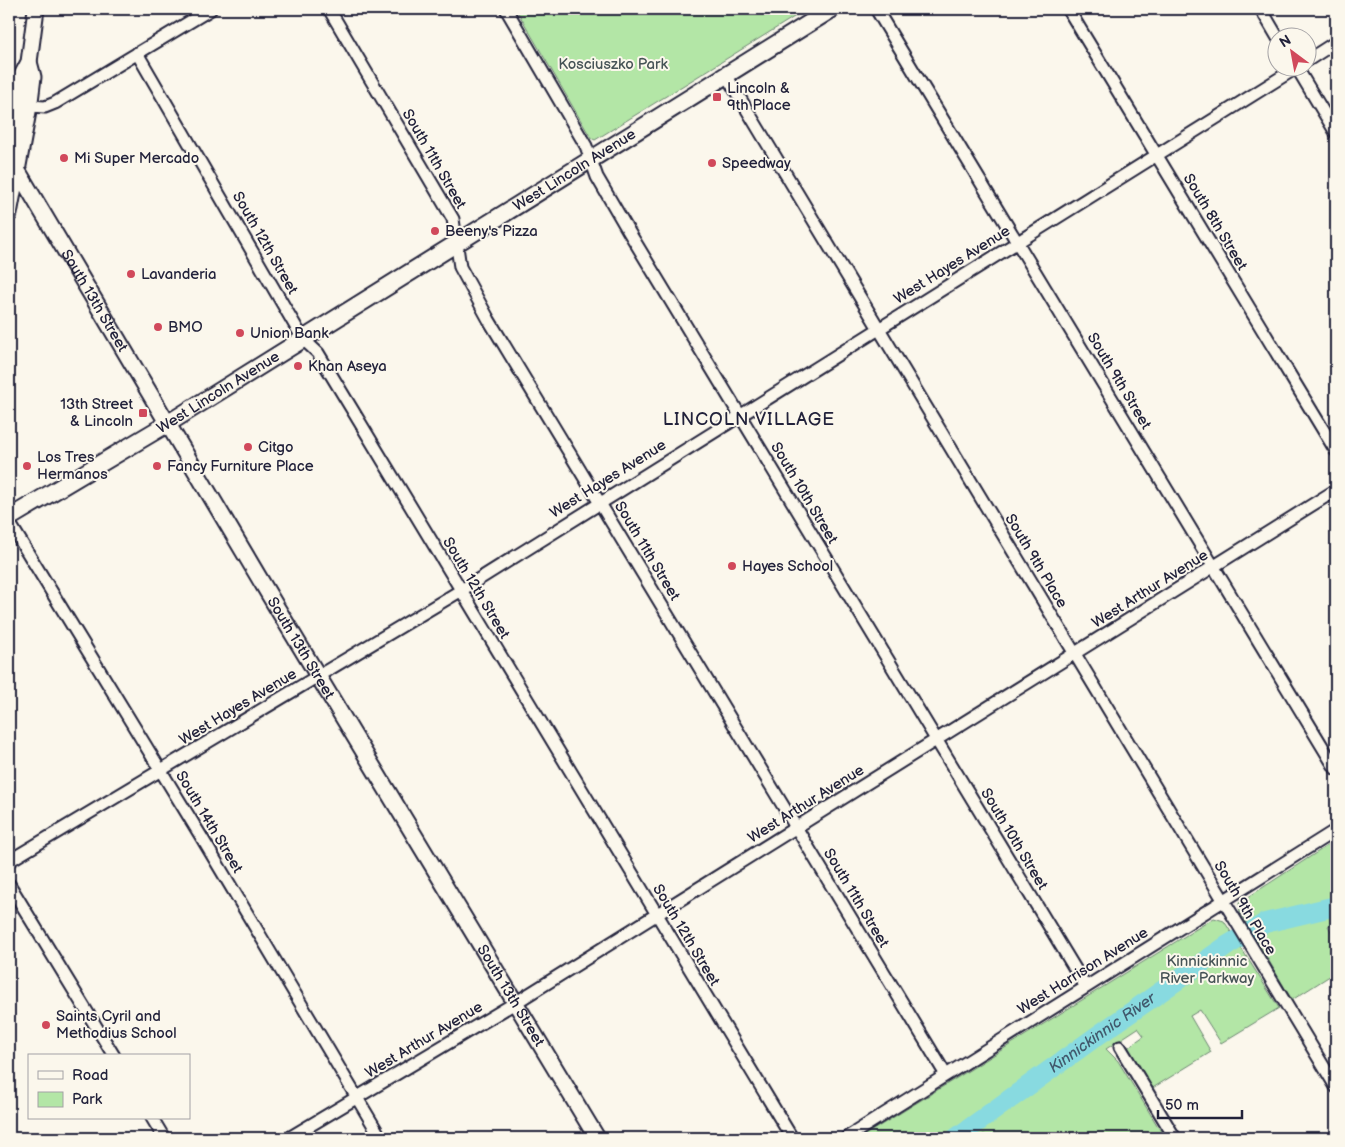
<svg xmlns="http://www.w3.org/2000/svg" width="1345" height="1147" font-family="'Balsamiq Sans',sans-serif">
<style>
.green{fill:#b3e6a6;stroke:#6a8470}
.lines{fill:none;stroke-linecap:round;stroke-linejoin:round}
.river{stroke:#88dae0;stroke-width:20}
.minor-casing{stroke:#22223b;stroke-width:15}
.tertiary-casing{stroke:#22223b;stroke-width:19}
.secondary-casing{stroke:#22223b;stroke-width:20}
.minor{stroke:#fbf7ec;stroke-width:11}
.tertiary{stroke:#fbf7ec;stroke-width:15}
.secondary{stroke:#fbf7ec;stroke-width:16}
.poi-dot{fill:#d1495b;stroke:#fbf7ec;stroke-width:2}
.labels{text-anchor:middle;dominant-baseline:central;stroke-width:4;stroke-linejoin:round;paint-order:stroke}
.park-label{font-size:15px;fill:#465356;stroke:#fbf7ec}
.poi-label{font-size:15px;fill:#22223b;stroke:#fbf7ec;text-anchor:start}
.street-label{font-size:15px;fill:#22223b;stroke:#fbf7ec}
.water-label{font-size:16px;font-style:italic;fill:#41596d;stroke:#fbf7ec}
.quarter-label{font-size:18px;letter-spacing:1px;fill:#22223b;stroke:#fbf7ec}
</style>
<rect width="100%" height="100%" fill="#fbf7ec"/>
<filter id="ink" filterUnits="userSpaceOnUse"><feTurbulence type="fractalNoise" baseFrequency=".02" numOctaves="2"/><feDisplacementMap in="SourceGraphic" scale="10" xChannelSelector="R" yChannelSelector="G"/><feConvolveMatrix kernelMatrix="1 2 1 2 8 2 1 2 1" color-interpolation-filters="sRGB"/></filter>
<g filter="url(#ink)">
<!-- green -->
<path class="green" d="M516 9H807L595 140 591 138Z
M1336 840V922L1328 926 1336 940V972L1292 1000 1240 912 1239 903Z
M1214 918 1224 921 1279 1008 1221 1043 1200 1010 1190 1016 1211 1052 1151 1089 1127 1048 1144 1036 1138 1028 1106 1049 1118 1061 1165 1138H989L984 1134 978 1138H860Z"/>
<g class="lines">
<!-- river -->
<path class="river" id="s1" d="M956 1138 1094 1038 1228 945 1265 923 1336 906"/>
<defs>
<path id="minor" d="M329 9 453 219 460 267 489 320 946 1075
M506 9 586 146 597 177 629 232 1086 987
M876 9 1336 769
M1068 9 1336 451
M1261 9 1278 38
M137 53 303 339 318 353 792 1138
M1308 60 1336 42
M1297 68 1336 133
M726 75 1336 1087
M30 106 45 107 55 103 211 9
M9 522 202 838 381 1138
M9 861 460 591 1296 68
M9 884 114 1056
M1120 1047 1175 1138
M152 1118 164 1138
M289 1138 515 1003 1336 490
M846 1138 1336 830"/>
<g id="tertiary">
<path id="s2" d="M9 156 277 608 597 1138"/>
<path d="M16 167 13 137 16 118 21 77 29 62 36 9"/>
<path d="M9 214 30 101 33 77 29 62"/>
</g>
<g id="secondary">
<path id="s3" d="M9 518 167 424 832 9"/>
</g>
</defs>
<!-- minor casing -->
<use href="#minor" class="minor-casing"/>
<!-- tertiary casing -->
<use href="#tertiary" class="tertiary-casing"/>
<!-- secondary casing -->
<use href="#secondary" class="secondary-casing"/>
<!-- minor -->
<use href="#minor" class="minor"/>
<!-- tertiary -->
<use href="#tertiary" class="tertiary"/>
<!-- secondary -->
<use href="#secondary" class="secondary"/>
</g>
</g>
<!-- markers -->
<g class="poi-dot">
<rect x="712" y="92" width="10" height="10" rx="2.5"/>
<circle cx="64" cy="158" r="5"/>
<circle cx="712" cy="163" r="5"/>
<circle cx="435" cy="231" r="5"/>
<circle cx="131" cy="274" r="5"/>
<circle cx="158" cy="327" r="5"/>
<circle cx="240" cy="333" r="5"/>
<circle cx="298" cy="366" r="5"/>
<rect x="138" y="408" width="10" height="10" rx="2.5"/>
<circle cx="248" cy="447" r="5"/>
<circle cx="27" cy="466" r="5"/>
<circle cx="157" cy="466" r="5"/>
<circle cx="732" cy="566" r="5"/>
<circle cx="46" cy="1025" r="5"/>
</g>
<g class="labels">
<!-- park labels -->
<g class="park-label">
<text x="613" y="64">Kosciuszko Park</text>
<text x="1207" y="961">Kinnickinnic<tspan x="1207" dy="17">River Parkway</tspan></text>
</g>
<!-- poi labels -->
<g class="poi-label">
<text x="727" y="88">Lincoln &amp;<tspan x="727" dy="17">9th Place</tspan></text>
<text x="74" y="158">Mi Super Mercado</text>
<text x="722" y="163">Speedway</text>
<text x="445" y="231">Beeny's Pizza</text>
<text x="141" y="274">Lavanderia</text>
<text x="168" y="327">BMO</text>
<text x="250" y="333">Union Bank</text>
<text x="308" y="366">Khan Aseya</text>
<text x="133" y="404" text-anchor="end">13th Street<tspan x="133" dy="17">&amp; Lincoln</tspan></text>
<text x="258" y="447">Citgo</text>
<text x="37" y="457">Los Tres<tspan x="37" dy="17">Hermanos</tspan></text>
<text x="167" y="466">Fancy Furniture Place</text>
<text x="742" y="566">Hayes School</text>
<text x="56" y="1016">Saints Cyril and<tspan x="56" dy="17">Methodius School</tspan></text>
</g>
<!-- street labels -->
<g class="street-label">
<text transform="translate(434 159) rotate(60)">South 11th Street</text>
<text stroke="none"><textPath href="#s3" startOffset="664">West Lincoln Avenue</textPath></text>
<text transform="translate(1215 222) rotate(59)">South 8th Street</text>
<text transform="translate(265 243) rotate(60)">South 12th Street</text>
<text transform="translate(952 265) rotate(-32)">West Hayes Avenue</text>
<text stroke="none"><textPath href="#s2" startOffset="168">South 13th Street</textPath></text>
<text transform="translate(1119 381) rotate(59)">South 9th Street</text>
<text stroke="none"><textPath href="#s3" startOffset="244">West Lincoln Avenue</textPath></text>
<text transform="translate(608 479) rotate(-32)">West Hayes Avenue</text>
<text transform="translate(804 493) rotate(59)">South 10th Street</text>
<text transform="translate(647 551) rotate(59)">South 11th Street</text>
<text transform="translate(1036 561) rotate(59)">South 9th Place</text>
<text transform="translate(476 588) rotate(59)">South 12th Street</text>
<text transform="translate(1150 589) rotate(-32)">West Arthur Avenue</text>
<text stroke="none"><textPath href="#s2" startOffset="572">South 13th Street</textPath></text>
<text transform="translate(238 707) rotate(-31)">West Hayes Avenue</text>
<text transform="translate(806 804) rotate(-32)">West Arthur Avenue</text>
<text transform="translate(209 822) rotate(59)">South 14th Street</text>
<text transform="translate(1014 839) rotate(59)">South 10th Street</text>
<text transform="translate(856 898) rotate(59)">South 11th Street</text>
<text transform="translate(1245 908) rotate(59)">South 9th Place</text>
<text transform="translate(686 935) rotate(59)">South 12th Street</text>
<text transform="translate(1083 971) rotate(-32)">West Harrison Avenue</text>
<text stroke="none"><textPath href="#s2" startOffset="978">South 13th Street</textPath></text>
<text transform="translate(424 1040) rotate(-31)">West Arthur Avenue</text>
</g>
<!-- water labels -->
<g class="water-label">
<text stroke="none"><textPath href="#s1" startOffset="180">Kinnickinnic River</textPath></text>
</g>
<!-- quarter labels -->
<g class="quarter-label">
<text x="749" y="419">LINCOLN VILLAGE</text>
</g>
</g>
<!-- margin -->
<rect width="1345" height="1147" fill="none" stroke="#fbf7ec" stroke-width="30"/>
<rect x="15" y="15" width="1315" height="1117" fill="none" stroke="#22223b" stroke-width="2" filter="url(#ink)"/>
<!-- legend -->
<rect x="28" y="1054" width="162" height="65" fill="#fbf7ec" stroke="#a4a2a5"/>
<rect x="38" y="1071" width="25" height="8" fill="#fbf7ec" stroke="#a4a2a5"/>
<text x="72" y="1080" font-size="15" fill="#22223b">Road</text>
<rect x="38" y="1092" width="25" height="15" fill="#b3e6a6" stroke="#a4a2a5"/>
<text x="72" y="1104" font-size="15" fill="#22223b">Park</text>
<!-- north arrow -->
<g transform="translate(1292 52) rotate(328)"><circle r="24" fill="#fbf7ec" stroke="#a4a2a5"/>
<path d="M0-4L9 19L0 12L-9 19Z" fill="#d1495b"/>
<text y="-8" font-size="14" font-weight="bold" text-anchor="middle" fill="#22223b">N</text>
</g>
<!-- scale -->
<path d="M1158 1110v8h84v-8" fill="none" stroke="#22223b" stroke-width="2.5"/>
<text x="1165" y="1110" font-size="15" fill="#22223b" stroke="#fbf7ec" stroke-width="4" paint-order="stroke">50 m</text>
</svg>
